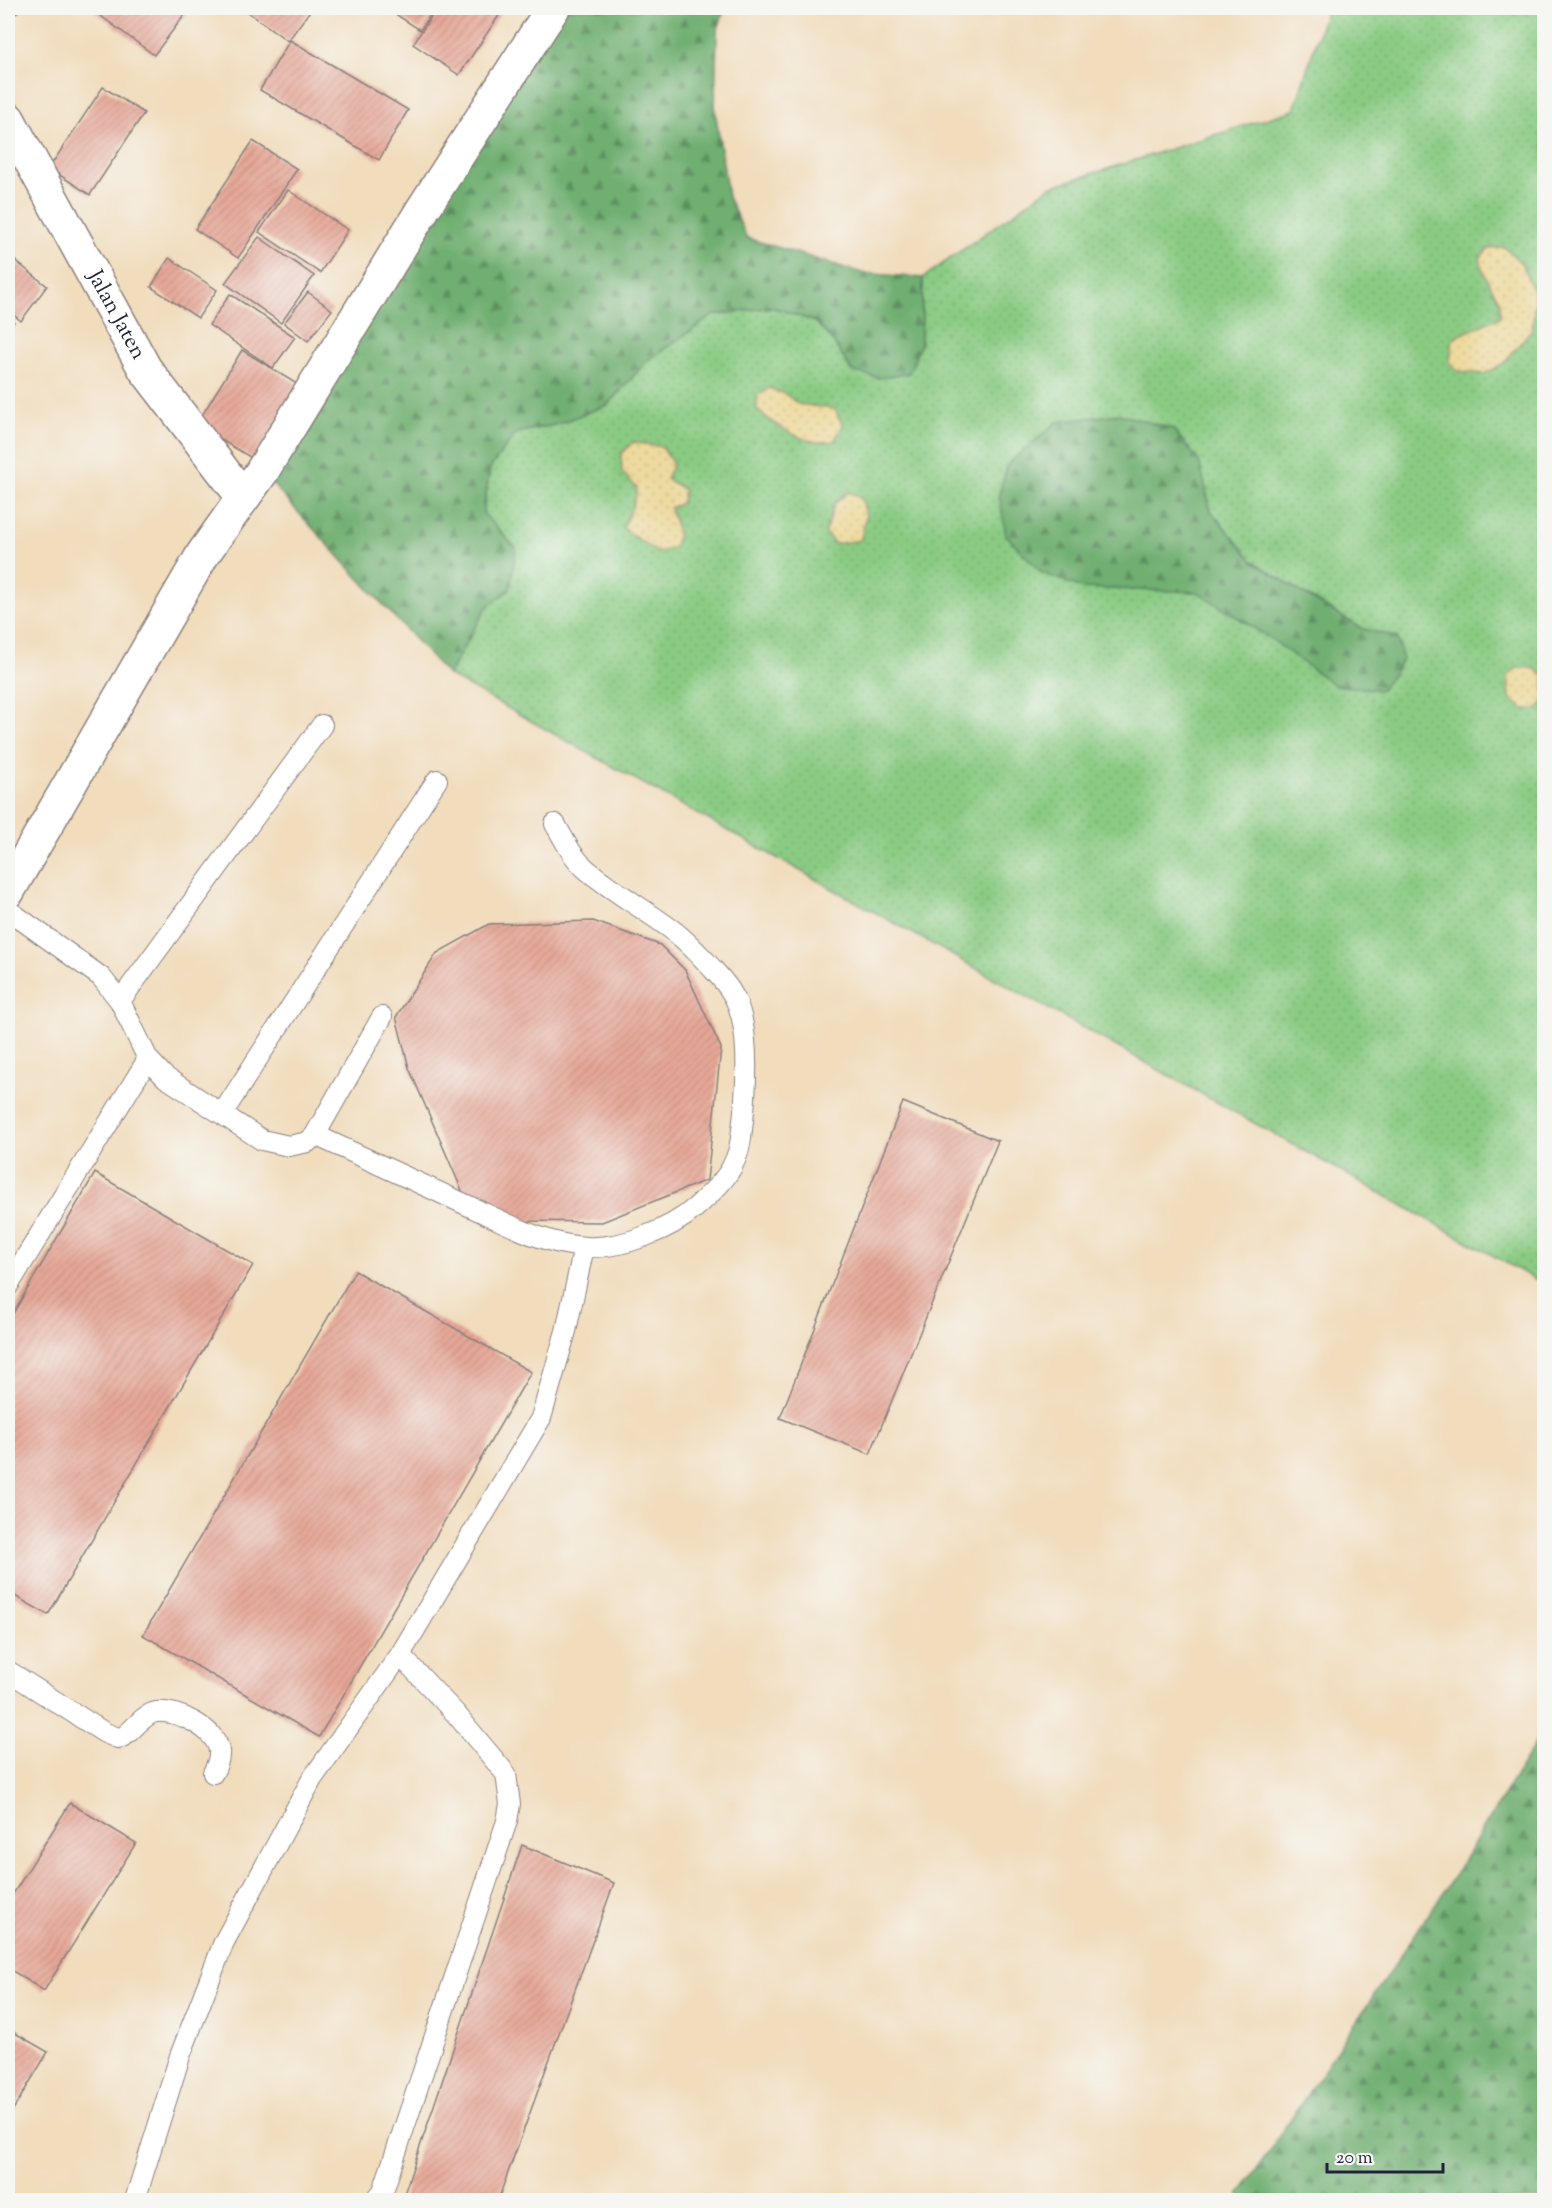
<svg xmlns="http://www.w3.org/2000/svg" width="1552" height="2208" font-family="'Sorts Mill Goudy',serif">
<style>
.grass{fill:url(#grass-dots);stroke:#56765f;stroke-width:1.5}
.forest{fill:url(#forest-firs);stroke:#486856;stroke-width:1.5}
.sand{fill:url(#sand-dots);stroke:#887e6c;stroke-width:1.5}
.building{fill:url(#building-hatch)}
.lines{fill:none;stroke-linecap:round;stroke-linejoin:round}
.service-casing{stroke:#8a7f7c;stroke-width:22}
.minor-casing{stroke:#8a7f7c;stroke-width:36}
.secondary-casing{stroke:#8a7f7c;stroke-width:36}
.service{stroke:#fff;stroke-width:20}
.minor{stroke:#fff;stroke-width:33}
.secondary{stroke:#fff;stroke-width:33}
.labels{text-anchor:middle;dominant-baseline:central;stroke-width:4.5;stroke-linejoin:round;paint-order:stroke}
.street-label{font-size:22px;fill:#22223b;stroke:#f6f6f2}
</style>
<defs>
<pattern id="grass-dots" width="8" height="8" patternUnits="userSpaceOnUse" patternTransform="scale(1.5)"><rect width="8" height="8" fill="#8acb83"/><path d="M2 2h.1M6 6h.1" fill="none" stroke="#77ae72" stroke-width="1.8" stroke-linecap="round"/></pattern>
<pattern id="forest-firs" width="22" height="20" patternUnits="userSpaceOnUse" patternTransform="scale(1.5)"><rect width="22" height="20" fill="#6faf71"/><path d="M5 1l3.5 6h-7zM16 11l3.5 6h-7z" fill="#5b8e5e"/></pattern>
<pattern id="sand-dots" width="8" height="8" patternUnits="userSpaceOnUse" patternTransform="scale(1.5)"><rect width="8" height="8" fill="#eeda9e"/><path d="M2 2h.1M6 6h.1" fill="none" stroke="#ccbb89" stroke-width="1.8" stroke-linecap="round"/></pattern>
<pattern id="building-hatch" width="6" height="6" patternUnits="userSpaceOnUse" patternTransform="scale(1.5)"><rect width="6" height="6" fill="#e6a797"/><path d="M-1 1l2-2M0 6l6-6M5 7l2-2" fill="none" stroke="#c58f83"/></pattern>
</defs>
<rect width="100%" height="100%" fill="#f6f6f2"/>
<filter id="ink" filterUnits="userSpaceOnUse"><feTurbulence type="fractalNoise" baseFrequency=".0167" numOctaves="2"/><feDisplacementMap in="SourceGraphic" scale="12" xChannelSelector="R" yChannelSelector="G"/><feConvolveMatrix kernelMatrix="1 2 1 2 8 2 1 2 1" color-interpolation-filters="sRGB"/></filter>
<filter id="wash" filterUnits="userSpaceOnUse"><feTurbulence type="fractalNoise" baseFrequency=".008" numOctaves="4" result="noise"/><feDisplacementMap in="SourceGraphic" scale="24" xChannelSelector="R" yChannelSelector="G"/><feGaussianBlur stdDeviation="1.35" result="paint"/><feColorMatrix in="noise" values="0 0 0 0 0 0 0 0 0 0 0 0 0 0 0 0 0 1.4 0 .05"/><feComposite in="paint" operator="in"/></filter>
<g filter="url(#wash)">
<rect width="100%" height="100%" fill="#f1dcbc"/>
<!-- grass -->
<path class="grass" d="M1327 8H1544V1284L448 675 486 608 510 589 515 548 483 513 490 468 516 433 558 424 607 405 648 360 714 315 772 307 816 322 832 340 852 371 921 343 923 278 1050 187 1294 110Z"/>
<!-- forest -->
<path class="forest" d="M564 8H725L717 32 715 109 728 197 747 238 862 273 923 278 921 343 909 373 879 378 852 371 832 340 816 322 772 307 714 315 648 360 607 405 558 424 516 433 490 468 483 513 516 548 510 589 486 608 448 675 262 473Z
M1119 414 1173 429 1199 461 1211 511 1253 561 1307 596 1363 629 1397 637 1403 660 1381 690 1334 685 1271 639 1198 592 1082 588 1042 573 1006 535 999 494 1008 464 1057 422Z
M1544 1729V2200H1236L1455 1875Z"/>
<!-- sand -->
<path class="sand" d="M1504 247 1522 264 1536 298 1532 329 1502 365 1484 374 1457 371 1450 362 1453 338 1500 317V302L1483 272 1480 258 1489 248Z
M769 388 785 394 798 404 835 409 843 426 834 441C806 447 778 427 757 410V396Z
M633 442 662 447 673 464 666 479 684 489 682 503 670 508 678 532 675 547 658 553 623 528C628 515 636 502 637 488L622 472 621 454Z
M849 492 862 499 866 515 861 540 835 544 825 532 835 503Z
M1517 668H1534L1544 676V701L1537 709H1523L1510 698 1508 676Z"/>
<g id="blocks">
<!-- building -->
<path class="building" d="M8 8H22L8 20Z
M90 8H190L154 55Z
M242 8H312L288 41Z
M386 8H435L420 30Z
M437 8H504L459 75 413 44Z
M290 40 408 110 379 160 260 90Z
M103 87 144 113 90 195 49 168Z
M253 141 297 169 238 258 195 229Z
M288 190 348 230 320 273 259 232Z
M259 237 314 276 281 323 225 283Z
M8 255 47 286 21 321 8 310Z
M169 258 217 290 198 318 151 287Z
M308 292 332 310 308 341 284 323Z
M230 294 295 337 273 368 209 325Z
M8 317 14 322 8 331Z
M242 350 300 386 255 460 196 425Z
M593 921 660 945 685 970 721 1048 707 1180 602 1222 521 1221 463 1193 409 1068 396 1017 437 953 489 924Z
M903 1102 998 1141 870 1454 780 1418Z
M95 1173 253 1265 48 1615 8 1592V1322Z
M355 1271 531 1372 319 1737 143 1635Z
M70 1803 136 1843 44 1991 8 1968V1902Z
M522 1845 614 1883 498 2200H402Z
M8 2029 48 2052 8 2118Z"/>
</g>
</g>
<g filter="url(#ink)">
<use href="#blocks" fill-opacity="0" stroke="#8a7f7c" stroke-width="1.5"/>
<g class="lines">
<defs>
<path id="service" d="M8 910 101 977 120 1001 148 1059 165 1077 262 1140 289 1146 308 1142 315 1135 382 1017
M120 1001 322 725
M222 1114 437 780
M315 1135C367 1159 419 1183 471 1207 508 1224 546 1245 586 1247 621 1249 670 1230 695 1208 718 1187 737 1171 741 1138 746 1099 753 1029 733 995 727 984 718 975 710 966 698 953 685 939 671 929 643 908 612 891 586 869 572 857 564 839 555 824
M8 1286 148 1059
M8 1671 105 1733C109 1734 114 1737 118 1738 129 1738 140 1715 156 1712 176 1709 217 1729 219 1751 220 1759 216 1767 213 1773
M135 2200 180 2056 224 1942 312 1779 400 1655 541 1418 566 1331 584 1247
M376 2200 383 2191 507 1821 510 1804 506 1774 456 1714 400 1655"/>
<g id="minor">
<path id="s1" d="M8 119 145 369 243 497"/>
</g>
<path id="secondary" d="M8 891 203 554 261 473 423 209 553 8"/>
</defs>
<!-- service casing -->
<use href="#service" class="service-casing"/>
<!-- minor casing -->
<use href="#minor" class="minor-casing"/>
<!-- secondary casing -->
<use href="#secondary" class="secondary-casing"/>
<!-- service -->
<use href="#service" class="service"/>
<!-- minor -->
<use href="#minor" class="minor"/>
<!-- secondary -->
<use href="#secondary" class="secondary"/>
</g>
</g>
<g class="labels">
<!-- street labels -->
<g class="street-label">
<text stroke="none"><textPath href="#s1" startOffset="224">Jalan Jaten</textPath></text>
</g>
</g>
<!-- margin -->
<rect width="1552" height="2208" fill="none" stroke="#f6f6f2" stroke-width="30"/>
<!-- scale -->
<path d="M1327 2163v9h116v-9" fill="none" stroke="#22223b" stroke-width="3"/>
<text x="1336" y="2163" font-size="18" fill="#22223b" stroke="#f6f6f2" stroke-width="4.5" paint-order="stroke">20 m</text>
</svg>
